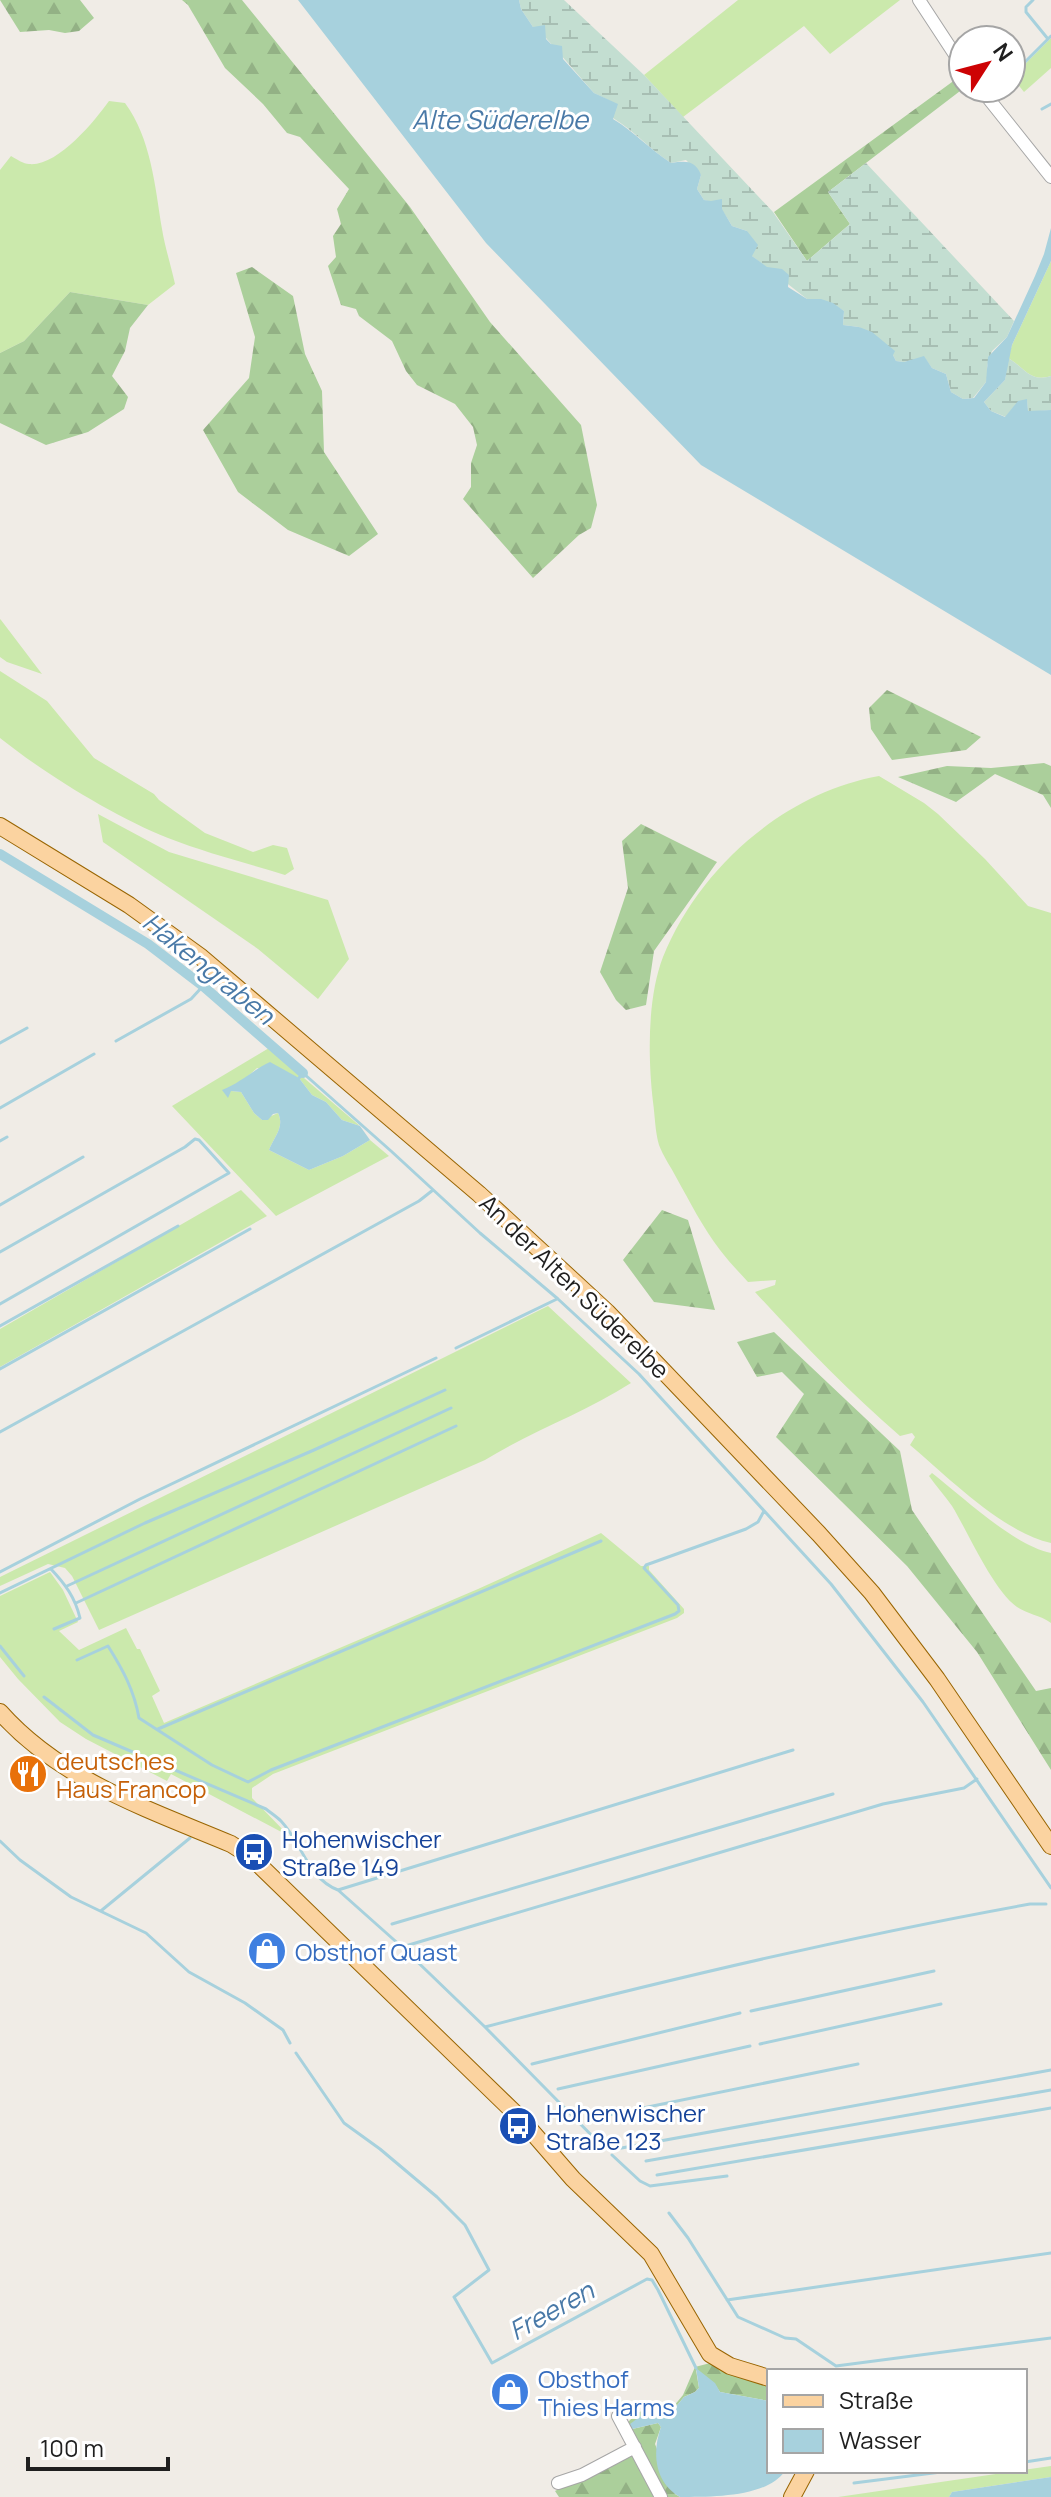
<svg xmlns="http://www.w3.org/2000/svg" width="1051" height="2497" font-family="Manrope,sans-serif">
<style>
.grass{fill:#cbe9ac}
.forest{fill:url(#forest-firs)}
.wetland{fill:url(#wetland-marsh)}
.water{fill:#a7d1dd}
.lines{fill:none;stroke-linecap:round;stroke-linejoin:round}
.stream{stroke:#a7d1dd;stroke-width:3}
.canal{stroke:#a7d1dd;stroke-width:10}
.minor-casing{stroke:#a6a6a6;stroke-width:14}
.major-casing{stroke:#996502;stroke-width:18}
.minor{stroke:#fff;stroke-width:12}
.major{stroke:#fbd3a0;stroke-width:16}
.labels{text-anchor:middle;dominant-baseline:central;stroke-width:6;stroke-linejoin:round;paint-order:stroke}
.street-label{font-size:24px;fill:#1f1f1f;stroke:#fff}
.food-label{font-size:24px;fill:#c56008;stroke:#fff;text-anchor:start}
.transit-label{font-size:24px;fill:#164399;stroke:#fff;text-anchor:start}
.shop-label{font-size:24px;fill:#366cbe;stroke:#fff;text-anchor:start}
.water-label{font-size:26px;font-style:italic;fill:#4979a7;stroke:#fff}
</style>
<defs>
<pattern id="forest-firs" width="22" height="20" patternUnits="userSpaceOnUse" patternTransform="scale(2)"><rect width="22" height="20" fill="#abcf9b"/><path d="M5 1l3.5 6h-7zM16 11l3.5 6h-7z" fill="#93b185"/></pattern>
<pattern id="wetland-marsh" width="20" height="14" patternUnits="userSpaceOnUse" patternTransform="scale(2)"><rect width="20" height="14" fill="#c3ded1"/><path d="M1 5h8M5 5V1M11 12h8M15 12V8" fill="none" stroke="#a7beb3"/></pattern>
</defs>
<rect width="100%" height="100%" fill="#f0ece6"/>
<!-- grass -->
<path class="grass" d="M738 0H900L830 54 804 26 683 117 644 75Z
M1051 38V68L1024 92 1012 77Z
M109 101 125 103C151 138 155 186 162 229 165 247 171 266 175 284L148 305 70 292 24 341 0 353V170L11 156C16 159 24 164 29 164 57 167 94 122 109 101Z
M1051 261V376C1030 383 1024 367 1008 358L1012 345Z
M0 619 1 620 42 674 7 662 0 657Z
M0 671 47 701 94 758 154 794 159 800 205 833 253 852 273 845 287 848 294 869 285 875C247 863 206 853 168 838 115 817 45 774 0 738Z
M879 776 924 803 938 814 985 859 1028 906 1051 913V1543C1002 1532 948 1477 910 1445L915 1437 912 1433 900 1436C848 1391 801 1342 755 1292L775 1285 776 1280 748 1282C739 1272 729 1262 720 1250 703 1228 690 1202 676 1177 671 1167 663 1156 659 1145 655 1131 655 1116 653 1102 648 1059 647 998 663 957 699 868 784 793 879 776Z
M98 814 169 852 328 900 349 959 318 999 258 949 103 842Z
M269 1048 360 1126 342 1120 326 1102 312 1095 299 1078 257 1068 231 1091 241 1092 254 1113 262 1120 278 1113C285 1127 274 1137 269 1150L309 1170 343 1156 370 1140 389 1156 276 1216 172 1106Z
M241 1190 267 1216 0 1367V1329Z
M548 1306 631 1383C584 1413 532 1431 485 1460L99 1630 72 1576 65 1568 48 1564 0 1586V1577Z
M932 1473C963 1497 1013 1545 1051 1553V1623C1040 1615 1027 1614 1017 1607 993 1590 968 1532 952 1506 945 1496 936 1486 929 1476Z
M601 1533 641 1566H649V1570L684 1609V1613L677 1618 273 1774 252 1788V1798L289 1836 171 1774 167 1781 86 1739 60 1722 18 1679 0 1657V1596L50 1572 63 1590 78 1622 59 1631 79 1650 126 1628 137 1649H140L160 1691 152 1696 164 1723 478 1589Z
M1051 2466V2477L952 2492 949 2497H838Z"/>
<!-- forest -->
<path class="forest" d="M0 0H80L94 18 79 31 65 33 49 30 20 32Z
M182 0H242L410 207 490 322 581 425 597 505 591 528 579 535 533 578 463 499 471 487V463L477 445 473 427 455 404 417 385 406 371 392 341 359 316 356 309 341 305 328 266 336 257 333 236 341 224 337 209 349 189 300 137 287 133 263 104 225 68 188 5Z
M963 74 964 88 828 192 850 224 807 261 774 212Z
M252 267 293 296 305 354 322 391 324 452 378 534 349 556 288 530 238 492 203 430 249 378 255 337 236 273Z
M70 292 148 305 130 328 125 351 112 376 128 397 124 409 88 432 46 445 0 423V353L24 341Z
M887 690 981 737 966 750 892 760 871 729 869 708Z
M1044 763 1051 766V808L1043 795 995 774 956 802 898 777 947 766 991 768Z
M641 824 717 862 654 951 646 1005 626 1010 616 1000 600 972 628 888 622 841Z
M662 1210 688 1220 715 1310 654 1302 623 1260Z
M774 1332 900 1451 912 1510 1036 1691 1051 1688V1770L977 1652 907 1566 776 1437 804 1394 782 1372 757 1377 737 1342Z
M714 2362 769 2385V2401L720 2392 714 2383 696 2370 699 2388 695 2392 684 2397 674 2409 628 2430 658 2423 661 2427 655 2444 675 2494 680 2497H559L555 2491 634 2451 623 2428C642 2406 645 2408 673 2407L683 2395 695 2367Z"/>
<!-- wetland -->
<path class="wetland" d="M519 0H564L644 75 773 212 807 261 850 224 828 192 866 163 1014 321 1007 337 992 351 987 366 988 375 986 382 973 398 963 399 951 392 946 374 932 368 924 357 904 362 896 361 893 355 859 327 843 325 844 311C831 302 822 299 807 299L752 256 747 231 732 226C725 214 719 203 704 200L697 189 701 175 686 160 671 163C649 149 636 132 613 118L610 101 594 93 546 38 533 27 521 9Z
M1008 358C1024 367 1030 383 1051 376V410L1028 412 1027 400 1018 402 1006 417 991 411 984 402 1005 380Z"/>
<!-- water -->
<path class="water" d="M298 0H519L521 9 533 27 545 25 546 39 551 44 562 46 563 59 594 93 618 104 613 119C635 132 649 149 671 163 686 161 695 160 701 175L697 189 704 200 711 201 722 199V209L732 226 747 231 758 245 752 256 767 267 782 269 789 275 788 287 807 299H821L833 303 844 311 843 325 859 327 872 332 895 351 893 355 896 361 904 362 924 356 932 368 946 374 951 392 963 399 974 398 986 382 988 357 1007 337 1035 276 1044 254 1051 228V261L1012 345 1005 380 984 402 991 411 1005 417 1018 401 1027 399 1028 411 1051 410V675L701 465 486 243Z
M270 1062 299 1078 312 1095 326 1102 342 1120 360 1126 370 1140 343 1156 309 1170 269 1150C274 1137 285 1127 278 1113L273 1114 268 1120H262L254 1113 241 1092 231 1091 228 1098 222 1090C240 1083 253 1070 270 1062Z
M696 2368 715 2383 720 2392 769 2401V2471H785C767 2497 714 2497 680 2497 654 2482 652 2452 661 2427L658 2423 628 2430 626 2427 646 2412 674 2409 684 2397 695 2392 699 2388Z
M1051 2477V2497H949L952 2492Z"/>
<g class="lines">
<!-- stream -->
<path class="stream" d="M1033 0 1026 7V12L1048 39
M1018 69 1051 36
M1042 109 1051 104
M116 1041 191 999 203 986
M0 1043 27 1028
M299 1078 303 1073 391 1151 480 1233 558 1299 639 1374 831 1584 923 1702 1051 1888
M0 1108 94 1054
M0 1141 7 1137
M0 1205 83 1157
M0 1252 185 1147 195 1139 199 1140 229 1173 0 1304
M0 1326 178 1226
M456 1348 557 1299
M0 1369 250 1229
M0 1432 419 1201 433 1190
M51 1569C65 1584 75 1597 80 1618L54 1629
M0 1572 140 1499 436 1358
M67 1586 451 1408
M0 1593 145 1523 314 1450 445 1390
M76 1603 456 1426
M0 1646 24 1676
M77 1660 108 1646C123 1670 134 1690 139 1718L212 1765 248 1782 271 1770 675 1614 679 1611 678 1605 644 1568 646 1565 746 1529 758 1522 764 1511
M44 1697 93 1735 266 1809C271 1813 277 1817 281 1821 302 1843 308 1879 338 1890L402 1947 485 2027 605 2149
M158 1729 601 1541
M0 1841 20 1860 71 1897 146 1933 189 1972 245 2003 283 2030 290 2043
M338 1890 793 1750
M102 1910 190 1838
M392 1924 833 1794
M402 1947 883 1804 964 1788 977 1779
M751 2011 934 1971
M485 2027C665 1980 847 1937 1030 1904H1046
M760 2044 941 2004
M296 2053 344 2123 380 2149 437 2197 465 2225 489 2270 454 2297 492 2363 647 2279 652 2280 658 2290 696 2368
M532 2064 740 2013
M558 2089 750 2046
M589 2119 858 2064
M616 2149 1051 2070
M612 2155 640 2181 650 2186 727 2176
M646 2161 1051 2090
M657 2175 1051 2108
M669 2213 688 2238 738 2317 785 2338 796 2339 836 2366 1051 2338
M727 2300 1051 2253
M1025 2462 1051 2458
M854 2483 949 2471"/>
<!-- canal -->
<path class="canal" d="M0 854 148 944 203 986 303 1073"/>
<defs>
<path id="minor" d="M919 0 963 67
M980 88 1051 177
M618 2416 661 2497
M558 2483 582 2475 635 2447"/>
<path id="major" d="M0 826 129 905 201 957 479 1194 607 1312 819 1534 872 1593 937 1679 1051 1846
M0 1712C60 1780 150 1810 231 1844L250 1856 520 2118 573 2179 651 2254 710 2354 730 2366 769 2378
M792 2497 806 2471"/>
</defs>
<!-- minor casing -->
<use href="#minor" class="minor-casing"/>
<!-- major casing -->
<use href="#major" class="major-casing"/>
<!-- minor -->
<use href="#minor" class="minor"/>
<!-- major -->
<use href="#major" class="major"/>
</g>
<!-- icons -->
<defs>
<symbol id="restaurant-disc" viewBox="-11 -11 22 22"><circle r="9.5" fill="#e8710a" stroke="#fff"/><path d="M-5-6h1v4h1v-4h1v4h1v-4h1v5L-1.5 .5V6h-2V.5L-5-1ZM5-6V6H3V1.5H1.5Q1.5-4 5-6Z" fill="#fff"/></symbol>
<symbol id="bus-disc" viewBox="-11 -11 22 22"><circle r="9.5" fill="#1a4fb4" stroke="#fff"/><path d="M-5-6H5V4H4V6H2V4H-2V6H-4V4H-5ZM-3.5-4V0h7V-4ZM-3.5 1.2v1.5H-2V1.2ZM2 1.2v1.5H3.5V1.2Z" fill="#fff"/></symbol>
<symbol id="shop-disc" viewBox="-11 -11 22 22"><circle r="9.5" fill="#3f7fe0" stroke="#fff"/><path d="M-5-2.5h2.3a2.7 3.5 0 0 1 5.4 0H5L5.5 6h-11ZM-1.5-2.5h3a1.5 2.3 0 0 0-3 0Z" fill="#fff"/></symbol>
</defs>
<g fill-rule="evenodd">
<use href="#restaurant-disc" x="6" y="1752" width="44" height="44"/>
<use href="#bus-disc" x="232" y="1830" width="44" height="44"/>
<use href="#shop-disc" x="245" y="1929" width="44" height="44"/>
<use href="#bus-disc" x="496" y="2104" width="44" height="44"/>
<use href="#shop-disc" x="488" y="2370" width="44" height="44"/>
</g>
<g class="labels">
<!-- street labels -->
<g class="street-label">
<text transform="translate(575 1286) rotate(44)">An der Alten Süderelbe</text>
</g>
<!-- food labels -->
<g class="food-label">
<text x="56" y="1760">deutsches<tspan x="56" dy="28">Haus Francop</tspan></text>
</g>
<!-- transit labels -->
<g class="transit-label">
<text x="282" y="1838">Hohenwischer<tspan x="282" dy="28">Straße 149</tspan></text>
<text x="546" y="2112">Hohenwischer<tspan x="546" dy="28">Straße 123</tspan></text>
</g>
<!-- shop labels -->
<g class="shop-label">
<text x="295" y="1951">Obsthof Quast</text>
<text x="538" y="2378">Obsthof<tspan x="538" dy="28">Thies Harms</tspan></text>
</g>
<!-- water labels -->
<g class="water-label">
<text x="500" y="119">Alte Süderelbe</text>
<text transform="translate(209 968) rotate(39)">Hakengraben</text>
<text transform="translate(551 2310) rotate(-29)">Freeren</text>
</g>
</g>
<!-- legend -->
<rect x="767" y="2369" width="260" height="104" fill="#ffffff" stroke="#a5a5a5" stroke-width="2"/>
<rect x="783" y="2395" width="40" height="12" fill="#fbd3a0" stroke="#a5a5a5" stroke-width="2"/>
<text x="839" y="2409" font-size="24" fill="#1f1f1f">Straße</text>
<rect x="783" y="2429" width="40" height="24" fill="#a7d1dd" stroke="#a5a5a5" stroke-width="2"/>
<text x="839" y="2449" font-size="24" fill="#1f1f1f">Wasser</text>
<!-- north arrow -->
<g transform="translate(987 64) rotate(54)"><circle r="38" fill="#ffffff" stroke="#a5a5a5" stroke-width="2"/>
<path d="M0-6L14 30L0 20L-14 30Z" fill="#cd0204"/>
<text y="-12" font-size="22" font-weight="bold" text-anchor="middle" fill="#1f1f1f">N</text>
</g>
<!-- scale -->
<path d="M28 2457v12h140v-12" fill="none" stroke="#1f1f1f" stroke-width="4"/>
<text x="40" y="2457" font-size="24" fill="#1f1f1f" stroke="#ffffff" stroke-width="6" paint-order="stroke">100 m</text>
</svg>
